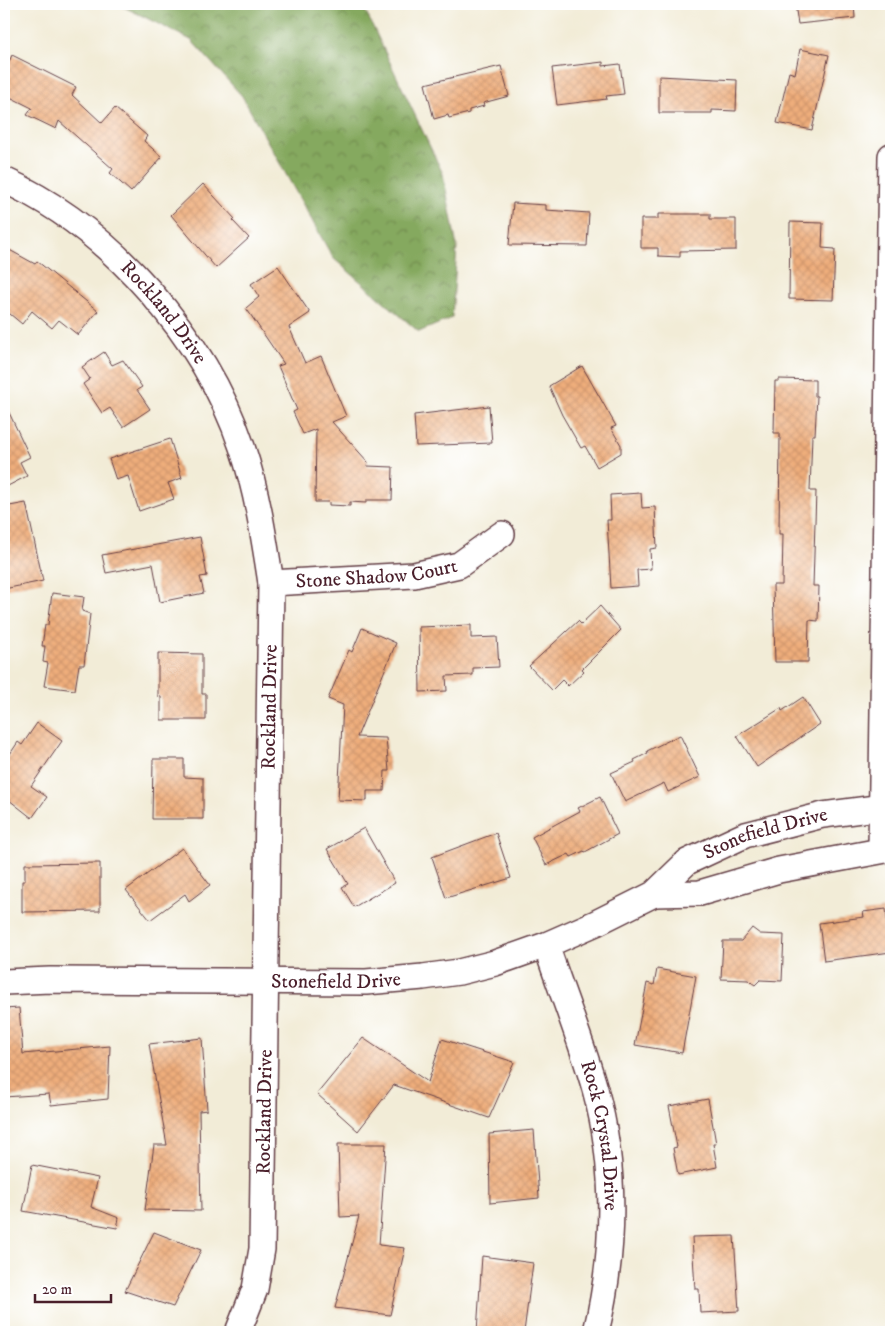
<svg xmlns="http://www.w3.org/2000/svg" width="895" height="1336" font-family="'IM FELL DW Pica',serif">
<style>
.forest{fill:url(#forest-crowns);stroke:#686444}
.building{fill:url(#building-cross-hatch)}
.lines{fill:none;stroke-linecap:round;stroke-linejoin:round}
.street-casing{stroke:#633e45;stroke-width:28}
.street{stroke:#fff;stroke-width:25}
.labels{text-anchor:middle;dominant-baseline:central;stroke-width:4;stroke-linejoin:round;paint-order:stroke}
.street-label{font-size:20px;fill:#4a1f2b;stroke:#fff}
</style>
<defs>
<pattern id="forest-crowns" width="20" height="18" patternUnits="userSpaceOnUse" patternTransform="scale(1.25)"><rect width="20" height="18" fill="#85a95e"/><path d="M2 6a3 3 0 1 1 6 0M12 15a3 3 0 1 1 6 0" fill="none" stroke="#6f894e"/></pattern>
<pattern id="building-cross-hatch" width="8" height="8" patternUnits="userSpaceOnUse" patternTransform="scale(1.25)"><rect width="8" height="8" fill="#eead7c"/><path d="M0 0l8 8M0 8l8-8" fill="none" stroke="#ce946b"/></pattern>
</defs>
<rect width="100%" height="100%" fill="#fff"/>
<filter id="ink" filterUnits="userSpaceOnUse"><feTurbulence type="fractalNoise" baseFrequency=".02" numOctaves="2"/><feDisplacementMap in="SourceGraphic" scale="10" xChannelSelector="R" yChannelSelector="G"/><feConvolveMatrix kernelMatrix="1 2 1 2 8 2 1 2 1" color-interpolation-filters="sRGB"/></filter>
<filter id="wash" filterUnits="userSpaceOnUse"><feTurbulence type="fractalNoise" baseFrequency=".0096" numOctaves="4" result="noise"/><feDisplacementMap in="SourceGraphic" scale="20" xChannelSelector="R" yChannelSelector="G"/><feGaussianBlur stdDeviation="1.12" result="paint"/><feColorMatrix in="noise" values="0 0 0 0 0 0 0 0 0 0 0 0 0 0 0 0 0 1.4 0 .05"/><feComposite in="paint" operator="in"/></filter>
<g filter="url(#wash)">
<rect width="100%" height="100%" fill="#f2ecd7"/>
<!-- forest -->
<path class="forest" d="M109 4H358L366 12 443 174 457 247 452 318 419 332 333 258 242 96 191 40 124 7Z"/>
<g id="blocks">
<!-- building -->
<path class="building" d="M795 4H854L855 18 798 24Z
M800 49 829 55 812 130 777 123 789 72 795 74Z
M12 55 76 87 72 95 102 123 115 108 147 136 144 141 162 157 131 192 110 173 113 169 59 121 56 129 27 115 32 108 4 94V73Z
M603 62V66L620 64 624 94 606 96 607 99 557 105 552 68Z
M501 66 509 96 483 103 484 106 469 110V113L449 118 448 115 434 119 425 84Z
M659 76 737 80 736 111 712 110V113H659Z
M203 184 235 219 233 221 249 238 216 268 171 215Z
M513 203 546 205V210L589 213 587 246 509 245Z
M658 214H710V219H736V250L680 251V257L658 256V248H641V219H658Z
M790 222 823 223 822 248 835 249 833 300 789 299Z
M4 247 35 264 37 261 98 311 78 335 59 320 52 328 32 311 22 324 4 309Z
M278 266 310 313 289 327 305 363 321 356 346 416 332 422 368 462 367 466 393 467 392 500H366V503L350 502V506L329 505V502H315L316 429 303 434 293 412 297 410 278 366 284 364 246 308 259 297 251 284Z
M104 352 112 365 123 360 142 387 137 390 150 409 123 427 110 408 102 413 83 384 90 379 82 367Z
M582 366 616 426 611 428 621 445V453L597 467 585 446 581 448 562 415 549 386Z
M779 379 815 380V396H817L815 435H812L810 491H816L813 586H819L818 621 809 620 808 662H775L773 585H782L783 534H779L780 433H774L775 381H779Z
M4 402 30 457 20 462 27 476 4 488Z
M489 406 492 443 416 446 414 415Z
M170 439 182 478 168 483 174 499 139 511 128 476 116 480 109 459Z
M641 493 642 508 655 507 657 548 650 549 651 569 637 570 638 586 611 588 607 520H611L610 495Z
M26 503 43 581 4 589V507Z
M200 537 207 576 200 577 204 593 160 602 153 564 106 573 102 555Z
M52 593 84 597 82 611 90 614 84 665H79L75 690 44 686 48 663 43 662 45 646H42L45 625H48Z
M600 606 621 630 582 669 584 671 568 686 562 680 552 690 529 666 578 621 581 624Z
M471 625V638L497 637 499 667 473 668V675L446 676 447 691 420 692 419 627Z
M362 628 396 643 357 737 386 738 389 771H385L384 791H367V801L338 800 343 705 328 699 349 650 352 652Z
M158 653 202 654V694H206V720H161V697L158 696Z
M803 697 820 724 757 767 737 736 781 708 782 711Z
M37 723 62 741 31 786 47 797 32 818 4 796V763L18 742 22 745Z
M680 735 700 777 668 792 664 783 625 802 611 773 635 762 634 760 648 753 647 751Z
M153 759H184V777L203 778V819H152Z
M600 797 618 834 585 852 584 851 571 857 569 854 546 865 532 837 580 811 578 808Z
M364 828 395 883 354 907 342 887 348 884 327 849Z
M496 833 511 878 446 898 432 857Z
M182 848 210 885 189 901 185 894 150 920 126 890Z
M100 863V911L22 912V881H25V864Z
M886 909 891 952 824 961 819 923 864 917 863 912Z
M752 928 760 934 784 935 782 981 760 980 755 985 748 980 721 979 723 941H741Z
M657 969 696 976 682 1053 635 1045 647 983 654 985Z
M19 1008 23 1054 110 1046 108 1099 51 1105 49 1094 4 1097V1009Z
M202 1038 207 1110 199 1111 201 1211 145 1210 154 1145H167L149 1044Z
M363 1038 428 1082 442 1039 514 1062 489 1118 394 1085 358 1131 317 1094Z
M708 1099 714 1132 716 1144H713L717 1167 678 1175 673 1148 677 1147 669 1106Z
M534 1130 539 1198 490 1203 489 1134Z
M338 1144H386L379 1245 405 1248 390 1315 335 1308 359 1216 340 1217Z
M32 1165 98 1178 91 1207 119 1218 117 1228 23 1211Z
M154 1232 201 1250 173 1307 125 1291Z
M734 1236 739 1311 700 1313 699 1289H695L692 1237Z
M482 1256 533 1263 524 1332H477Z"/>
</g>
</g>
<g filter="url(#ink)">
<use href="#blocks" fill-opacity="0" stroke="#633e45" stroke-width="1"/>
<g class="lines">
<defs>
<g id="street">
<path id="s1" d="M4 180C109 227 205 337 242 447 257 491 264 537 271 583L262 1249 255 1289 238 1332"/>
<path id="s2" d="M271 583 414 575 459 565 502 534"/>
<path d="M881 849 891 156"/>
<path d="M654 894 700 893 779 870 891 849"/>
<path id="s3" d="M546 945C562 993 581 1040 595 1089 617 1168 615 1253 596 1332"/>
<path id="s4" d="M4 982 50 980 366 982 423 977 459 972 495 963 546 945 596 923 654 894 687 862 745 835 823 815 891 806"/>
</g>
</defs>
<!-- street casing -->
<use href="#street" class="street-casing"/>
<!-- street -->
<use href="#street" class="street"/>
</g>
</g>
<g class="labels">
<!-- street labels -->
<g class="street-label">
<text stroke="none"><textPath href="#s1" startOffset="210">Rockland Drive</textPath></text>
<text stroke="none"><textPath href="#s2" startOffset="106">Stone Shadow Court</textPath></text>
<text transform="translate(270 707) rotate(-89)">Rockland Drive</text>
<text stroke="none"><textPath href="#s4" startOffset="796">Stonefield Drive</textPath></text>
<text stroke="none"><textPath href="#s4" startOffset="332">Stonefield Drive</textPath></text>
<text transform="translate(265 1112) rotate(-89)">Rockland Drive</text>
<text stroke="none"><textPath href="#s3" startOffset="199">Rock Crystal Drive</textPath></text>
</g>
</g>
<!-- margin -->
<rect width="895" height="1336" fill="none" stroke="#fff" stroke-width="20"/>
<!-- scale -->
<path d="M35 1294v8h76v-8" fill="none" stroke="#4a1f2b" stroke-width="2.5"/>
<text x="42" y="1294" font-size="15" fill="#4a1f2b" stroke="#ffffff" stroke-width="4" paint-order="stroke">20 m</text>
</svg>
